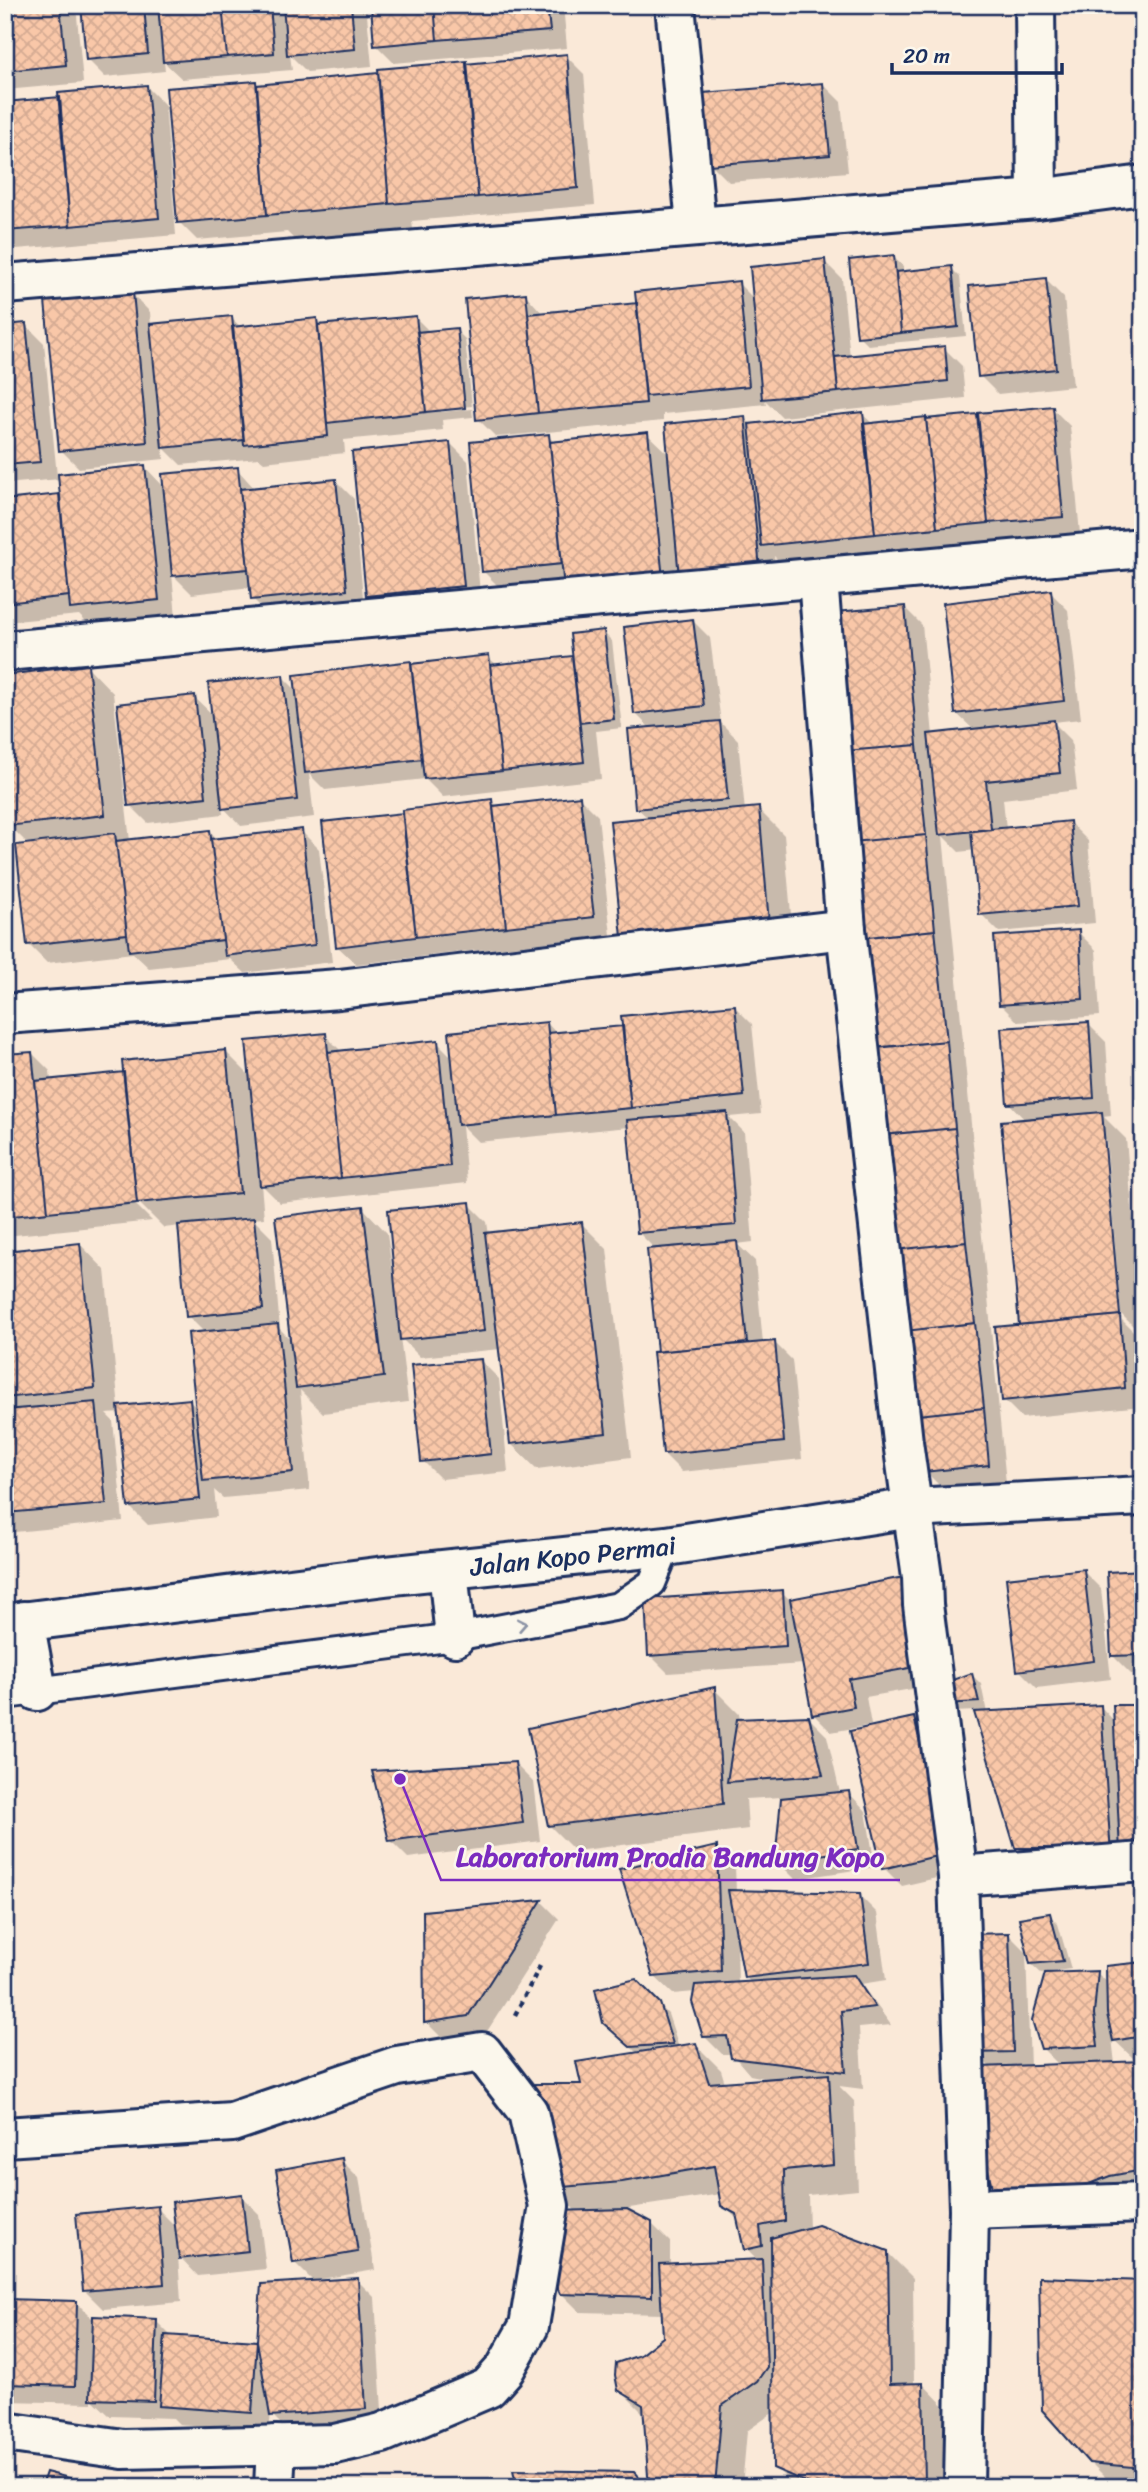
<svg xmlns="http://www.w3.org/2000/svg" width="1148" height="2492" font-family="Sriracha,sans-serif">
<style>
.shadow{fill:#0003;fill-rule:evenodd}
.building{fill:url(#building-cross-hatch);stroke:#1b2f5e;stroke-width:2}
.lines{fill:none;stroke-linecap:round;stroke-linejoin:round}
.service-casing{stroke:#1b2f5e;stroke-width:32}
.minor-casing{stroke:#1b2f5e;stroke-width:44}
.path{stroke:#1b2f5e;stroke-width:4.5;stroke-dasharray:5 5;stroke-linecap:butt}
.service{stroke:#fbf7ec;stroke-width:26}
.minor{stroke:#fbf7ec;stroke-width:38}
.oneway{stroke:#8b93a5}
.labels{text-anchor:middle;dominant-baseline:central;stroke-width:5;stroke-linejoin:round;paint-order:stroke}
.street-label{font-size:26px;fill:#1b2f5e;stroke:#fbf7ec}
.leader{fill:none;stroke:#7b2cbf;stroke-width:2.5}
.callout-dot{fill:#7b2cbf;stroke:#fbf7ec;stroke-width:2.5}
.callout-label{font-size:28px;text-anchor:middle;font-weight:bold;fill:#7b2cbf;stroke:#fbf7ec;stroke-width:5;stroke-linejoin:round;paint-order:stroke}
</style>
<defs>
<pattern id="building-cross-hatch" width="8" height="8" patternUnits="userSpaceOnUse" patternTransform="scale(1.75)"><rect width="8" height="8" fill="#f9c7a8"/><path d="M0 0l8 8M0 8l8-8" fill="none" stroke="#d5ab93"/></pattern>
</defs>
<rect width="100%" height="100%" fill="#fae9d8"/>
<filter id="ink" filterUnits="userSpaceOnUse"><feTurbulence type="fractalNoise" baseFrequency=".0143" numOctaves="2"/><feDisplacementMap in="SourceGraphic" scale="14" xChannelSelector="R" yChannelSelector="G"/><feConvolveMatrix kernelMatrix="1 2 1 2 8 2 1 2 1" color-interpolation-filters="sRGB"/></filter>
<g filter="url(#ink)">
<!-- shadow -->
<path class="shadow" d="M5 5H76L83 83 5 90Z
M83 5H366L372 66 307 72 290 55 292 70 182 79 164 62 165 71 105 77 87 59Z
M373 5H563L567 48 394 63 376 45Z
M566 56 584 74 595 205 412 221 413 229 294 239 287 232 197 240 179 222 255 83 259 86 377 75 380 78 379 70Z
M823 84 841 102 848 172 729 182 711 164Z
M147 87 165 105 176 235 5 250V103Z
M893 257 903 266V273L951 268 960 277 966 336 868 345 859 336Z
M824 261 842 279 850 357 944 348 962 366 965 398 782 417 765 400 766 404 663 414V421L496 437 478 419 525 294 543 314 639 304 738 283 755 300Z
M1046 280 1064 298 1073 386 998 394 980 376Z
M132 294 150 312 151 326 231 318 242 328 317 320 323 326 416 318 430 332 456 330 465 339 472 406 441 409V412L472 409 473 417 442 420 443 430 344 440 345 453 264 462 259 458 181 465 163 447 164 459 79 468 61 450Z
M26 325 44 343 57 476 145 467 165 488 237 469 255 489 336 481 354 499 364 608 271 617 253 599 251 587 192 594 172 574 176 617 90 626 79 615 5 622V501L61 496 60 479 5 484V327Z
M1052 408 1070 426 1080 534 781 563 774 556 777 587 502 590 484 572 548 436 555 443 647 434 669 455 744 418 752 425 862 414 873 424Z
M450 443 468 461 481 604 386 614 368 596Z
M1050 592 1068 610 1081 719 1053 722 1071 740 1077 790 1003 799 1006 829 1070 823 1088 841 1095 923 999 932 981 914 975 850 959 852 943 836 1006 1483 944 1490 926 1472 868 1055 904 607 922 625 933 735 974 730 956 713Z
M692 620 710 638 721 723 738 740 745 811 758 809 784 835 794 948 637 808 651 729 636 714Z
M603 632 612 641 622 728 596 731 601 779 443 797 425 779 325 790 309 774 314 817 241 826 222 806 223 814 148 823 130 805 194 697 214 716 282 676 298 692 488 657 498 666 572 658 575 661Z
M88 667 113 693 130 841 210 831 218 840 301 831 319 849 332 962 245 973 230 959 149 968 133 953 47 963 29 945V845L9 825 5 792V676Z
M580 798 598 816 611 935 356 964 337 946 492 801 498 807Z
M1078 932 1096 950 1100 1016 1018 1022 1000 1004Z
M734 1006 752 1024 761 1114 729 1117 744 1132 753 1242 737 1244 755 1261 763 1343 774 1342 792 1360 802 1459 682 1472 664 1454 656 1250 638 1232 629 1127 478 1142 462 1126 467 1183 280 1203 261 1184 264 1218 253 1219 272 1238 280 1329 291 1340 362 1207 387 1233 393 1277 469 1204 487 1222 489 1235 581 1223 607 1249 631 1457 537 1469 511 1444 500 1349 420 1357 400 1337 408 1402 323 1413 300 1390 310 1490 223 1498 214 1490 217 1517 148 1525 130 1507 121 1413 106 1414 113 1421 123 1521 5 1533V1412H10L5 1407V1252L80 1244 105 1270 119 1408 189 1401 198 1409 205 1333 188 1316 180 1226 164 1228 138 1202H133L152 1221 5 1236V1056L32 1053 50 1071 51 1081 126 1074 226 1052 252 1078 325 1035 342 1052 437 1042 454 1059 547 1023 557 1034 625 1027Z
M1088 1024 1106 1042 1111 1115 1103 1116 1126 1139 1143 1336 1121 1314 1106 1139H1102L1119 1324H1122V1320L1142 1340 1137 1341 1142 1406 1022 1418 1004 1400 1021 1326 1026 1121 1009 1103Z
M481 1361 499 1379 508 1472 441 1479 423 1461Z
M1083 1571 1101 1589 1111 1679 1037 1688 1019 1670Z
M1143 1572V1673L1131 1674 1113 1656Z
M782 1592 791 1601 943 1685 972 1675 981 1684 987 1713 1101 1707 1115 1722 1143 1869 1043 1872 1017 1847 976 1711 954 1712 940 1684 866 1697 871 1725 831 1732 813 1714 804 1664 668 1673 650 1655Z
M714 1689 739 1714 740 1720 808 1717 827 1736 840 1793 848 1792 866 1811 875 1867 795 1879 777 1861 782 1797 746 1799 748 1829 575 1851 549 1825Z
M913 1719 931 1737 962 1872 902 1886 884 1868Z
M515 1764 533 1782 540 1841 408 1858 390 1840Z
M717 1848 735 1866 736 1892 859 1895 877 1913 886 1980 861 1984 891 2025 859 2028 863 2089 839 2086 854 2101 858 2190 808 2195 809 2230 887 2252 913 2278 914 2385 923 2384 948 2410 949 2487H795L775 2467 774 2412 747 2431 742 2487H657L645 2415 620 2390 641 2357 664 2338 663 2314 580 2312 561 2293 577 2212 551 2187 583 2085 638 2054 614 2031 635 1981 668 2014 679 2047 695 2044 721 2070 725 2083 774 2080 750 2075 732 2054H722L704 2036 695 1992 673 1994 654 1976ZM737 1943 746 1977 751 1983 738 1984ZM721 2194 723 2205 739 2221 746 2249 758 2261 670 2265V2242L651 2223 623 2209Z
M542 1902 559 1919 486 2033 444 2040 426 2022 425 1913Z
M1049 1915 1058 1924 1071 1969 1041 1973 1031 1964Z
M1008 1934 1026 1952 1030 2067 1060 2066 1042 2048 1097 1973 1108 1983 1143 1964V2057L1133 2058 1112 2038 1115 2064 1143 2063V2200L1080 2222 991 2068 975 2052Z
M341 2160 359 2178 375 2270 315 2280V2283L357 2280 375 2298 383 2426 290 2433 271 2414 269 2430 179 2424 173 2418 110 2416 92 2399V2403L5 2401V2301L77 2303 95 2321H156L173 2338 258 2343 315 2283 294 2262Z
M241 2196 259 2214 266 2269 198 2276 178 2255 181 2302 103 2309 85 2291 157 2208 177 2228Z
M1143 2282V2487H1115L1090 2462Z"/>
<!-- building -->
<path class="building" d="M5 5H60L66 65 5 71Z
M81 5H144L148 54 86 60Z
M158 5H222L227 57 163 62Z
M222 5H270L274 53 227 57Z
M283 5H351L355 49 287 55Z
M371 5H434L437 40 374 46Z
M434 5H547L550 31 437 40Z
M567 54 578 188 478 197 466 64Z
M467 61 478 197 389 204 378 69Z
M378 73 389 204 267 215 257 85Z
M256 81 267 215 177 223 166 88Z
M823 83 830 155 709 165 703 93Z
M147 85 159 218 70 226 58 93Z
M60 97 70 226 5 231V102Z
M894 255 901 333 857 337 849 260Z
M825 259 838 392 762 399 750 267Z
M952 266 958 327 901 333 896 272Z
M1046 278 1056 369 978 377 969 286Z
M739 281 749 386 646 396 635 292Z
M133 292 147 442 59 451 45 301Z
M526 293 538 413 476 420 465 299Z
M637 303 646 403 538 413 528 314Z
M232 316 244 440 162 448 150 324Z
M416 316 426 412 327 423 318 325Z
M317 318 328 436 244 445 232 327Z
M26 323 40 462 5 465V325Z
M457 328 465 408 426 412 417 332Z
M945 346 948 381 838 392 835 357Z
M1053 406 1063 517 988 523 978 413Z
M863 412 875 534 761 546 749 424Z
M977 414 988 523 937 528 926 419Z
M745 416 760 569 679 577 665 424Z
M926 417 937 528 875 534 863 424Z
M648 432 663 579 564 589 550 442Z
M549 434 562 564 482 572 470 442Z
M450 442 464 586 366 596 352 452Z
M145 465 159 600 70 609 58 474Z
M238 467 248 569 172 576 162 474Z
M336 479 347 590 251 600 240 489Z
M59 494 69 596 5 603V500Z
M1051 590 1064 701 955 714 943 603Z
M905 606 917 745 833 752 823 613Z
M693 619 704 706 634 714 624 627Z
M604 630 614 719 580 723 570 634Z
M489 655 502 771 424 779 411 664Z
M572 656 584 762 502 771 490 665Z
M411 661 422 759 305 773 294 675Z
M88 665 105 815 7 826 5 675Z
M283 675 297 800 222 809 208 683Z
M195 695 206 797 128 806 117 704Z
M1054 720 1060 773 986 781 991 829 939 835 928 734Z
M720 721 728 800 635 809 628 729Z
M917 745 926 835 842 843 833 752Z
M580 796 594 917 506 927 493 806Z
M492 799 506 927 416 937 402 810Z
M759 807 769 923 622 937 610 821Z
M403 813 416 937 336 947 322 822Z
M1070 821 1078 906 979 915 971 831Z
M302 829 315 945 225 956 211 839Z
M210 830 223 940 129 951 116 841Z
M115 833 127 934 27 945 16 845Z
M926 835 935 930 851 939 842 843Z
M935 930 947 1041 860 1049 849 939Z
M1079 930 1083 999 999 1005 994 936Z
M735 1005 744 1096 631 1108 621 1016Z
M547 1022 556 1115 458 1125 449 1032Z
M1089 1022 1094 1098 1007 1104 1001 1028Z
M623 1026 631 1108 556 1115 548 1033Z
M326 1033 341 1178 260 1186 246 1041Z
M438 1040 450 1166 341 1178 328 1052Z
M947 1041 955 1128 874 1136 866 1049Z
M226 1050 240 1193 137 1203 122 1061Z
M32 1052 48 1212 5 1217V1054Z
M124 1072 137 1203 48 1212 35 1081Z
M727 1112 736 1225 637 1233 627 1120Z
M1102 1112 1120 1315 1019 1325 1001 1121Z
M955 1128 966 1242 887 1251 872 1136Z
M470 1202 484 1331 400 1340 388 1210Z
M363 1206 384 1377 296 1388 275 1217Z
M254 1218 263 1309 186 1317 178 1225Z
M582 1222 606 1433 510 1444 485 1233Z
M737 1241 747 1343 657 1352 647 1249Z
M966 1242 975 1323 896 1332 887 1251Z
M80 1243 95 1388 5 1398V1251Z
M1120 1315 1125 1388 1002 1401 995 1327Z
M975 1323 984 1408 918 1415 896 1332Z
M278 1324 293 1472 203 1481 188 1333Z
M775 1341 784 1442 663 1454 653 1352Z
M481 1359 491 1454 421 1462 411 1365Z
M190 1399 200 1499 128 1507 118 1406Z
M96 1402 106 1504 6 1513 5 1410Z
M984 1408 989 1465 924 1472 918 1415Z
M1084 1569 1094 1661 1017 1671 1006 1578Z
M1143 1570V1655L1111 1656 1107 1572Z
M909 1576 926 1665 849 1679 854 1707 812 1715 790 1599Z
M783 1590 786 1646 648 1656 645 1599Z
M972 1673 979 1702 944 1704 938 1685Z
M715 1687 723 1804 548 1826 528 1728Z
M1101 1705 1111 1855 1061 1859 1058 1848H1015L974 1712Z
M1113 1705H1143V1849L1120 1852Z
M809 1716 823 1775 727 1782 737 1719Z
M914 1717 945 1854 882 1869 850 1731Z
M515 1762 523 1823 389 1841 372 1771Z
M849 1791 858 1849 775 1862 781 1798Z
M717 1846 721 1971 653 1977 619 1869Z
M728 1890 860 1893 869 1963 744 1978Z
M542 1900 468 2016 424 2023 423 1911Z
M1050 1913 1063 1961 1030 1964 1019 1918Z
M1009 1933 1013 2052 973 2053 969 1934Z
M1143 1962V2036L1113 2041 1107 2014 1106 1966Z
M1098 1971 1094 2014 1098 2046 1041 2049 1032 2020 1045 1973Z
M854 1975 875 2007 841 2011 846 2072 731 2058 727 2036 703 2037 692 2002 695 1985Z
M636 1979 660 2003 673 2044 630 2047 603 2023 595 1989Z
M696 2043 709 2083 829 2074 834 2165 784 2170 785 2221 760 2226 762 2246 744 2250 736 2214 721 2206 714 2166 622 2182 550 2188 522 2084H581L576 2062Z
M1143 2061V2170L1110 2176 1054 2197 994 2198 984 2149 980 2067Z
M342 2158 358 2252 293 2263 276 2170Z
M242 2194 248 2251 179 2259 172 2202Z
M158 2206 164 2284 83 2291 76 2214Z
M627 2209 652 2222V2297L560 2294 546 2264 555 2211Z
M818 2225 888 2251 890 2384 923 2383 925 2483 810 2484 773 2468 771 2238Z
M762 2259 767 2367 757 2381 722 2406 715 2487H655L648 2476 643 2405 618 2390 615 2375 616 2363 640 2355 663 2337 659 2264Z
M1039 2277 1143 2281V2468L1089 2463 1042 2410Z
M358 2278 366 2409 270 2416 257 2341 261 2284Z
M5 2299 77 2301 75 2386 5 2384Z
M93 2316 157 2319 154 2401 90 2399Z
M165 2335 257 2341 252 2413 159 2406Z
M513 2470 634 2472 647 2487H517Z
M46 2472 104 2487H41Z"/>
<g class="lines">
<defs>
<path id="service" d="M5 1695 455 1637 619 1606 652 1583 667 1546"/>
<g id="minor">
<path d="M675 5 696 225"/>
<path d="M1035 5 1037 199"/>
<path d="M5 284 1037 199 1143 185"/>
<path d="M818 579 846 929 903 1442 922 1577 923 1605 958 1876 969 2209 964 2487"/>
<path d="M5 651 1143 548"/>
<path d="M5 1014 339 989 846 929"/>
<path d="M448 1570 455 1637"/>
<path d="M24 1621 37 1691"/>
<path id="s1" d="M5 1624 385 1576 667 1546 912 1508 1143 1496"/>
<path d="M958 1876 1143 1862"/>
<path d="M5 2137 232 2122 397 2066 482 2052 528 2112 549 2206 529 2326 505 2369 488 2388 382 2433 335 2444 123 2449 5 2432"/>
<path d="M969 2209 1143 2203"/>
<path d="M274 2487 276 2445"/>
</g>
</defs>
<!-- service casing -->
<use href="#service" class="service-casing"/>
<!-- minor casing -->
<use href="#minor" class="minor-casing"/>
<!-- path -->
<path class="path" d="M515 2015 540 1966"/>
<!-- service -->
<use href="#service" class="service"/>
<!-- minor -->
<use href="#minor" class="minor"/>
</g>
<!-- one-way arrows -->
<defs><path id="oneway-chevron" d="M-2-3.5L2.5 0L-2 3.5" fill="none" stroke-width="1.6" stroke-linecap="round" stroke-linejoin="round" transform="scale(1.75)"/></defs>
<use class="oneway" href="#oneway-chevron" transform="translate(522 1624) rotate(-11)"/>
</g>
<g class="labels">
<!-- street labels -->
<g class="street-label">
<text stroke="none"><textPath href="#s1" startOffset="572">Jalan Kopo Permai</textPath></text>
</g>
</g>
<!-- callouts -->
<path class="leader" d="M400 1779L441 1880H900"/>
<circle class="callout-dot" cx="400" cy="1779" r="7"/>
<g class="callout-label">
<text x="670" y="1866">Laboratorium Prodia Bandung Kopo</text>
</g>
<!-- margin -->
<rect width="1148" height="2492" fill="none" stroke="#fbf7ec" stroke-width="28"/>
<rect x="14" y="14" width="1120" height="2464" fill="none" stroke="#1b2f5e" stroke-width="2.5" filter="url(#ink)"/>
<!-- scale -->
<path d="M892 63v10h170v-10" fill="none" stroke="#1b2f5e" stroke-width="3.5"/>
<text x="903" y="63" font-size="21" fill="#1b2f5e" stroke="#fbf7ec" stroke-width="5" paint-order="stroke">20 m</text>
</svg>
